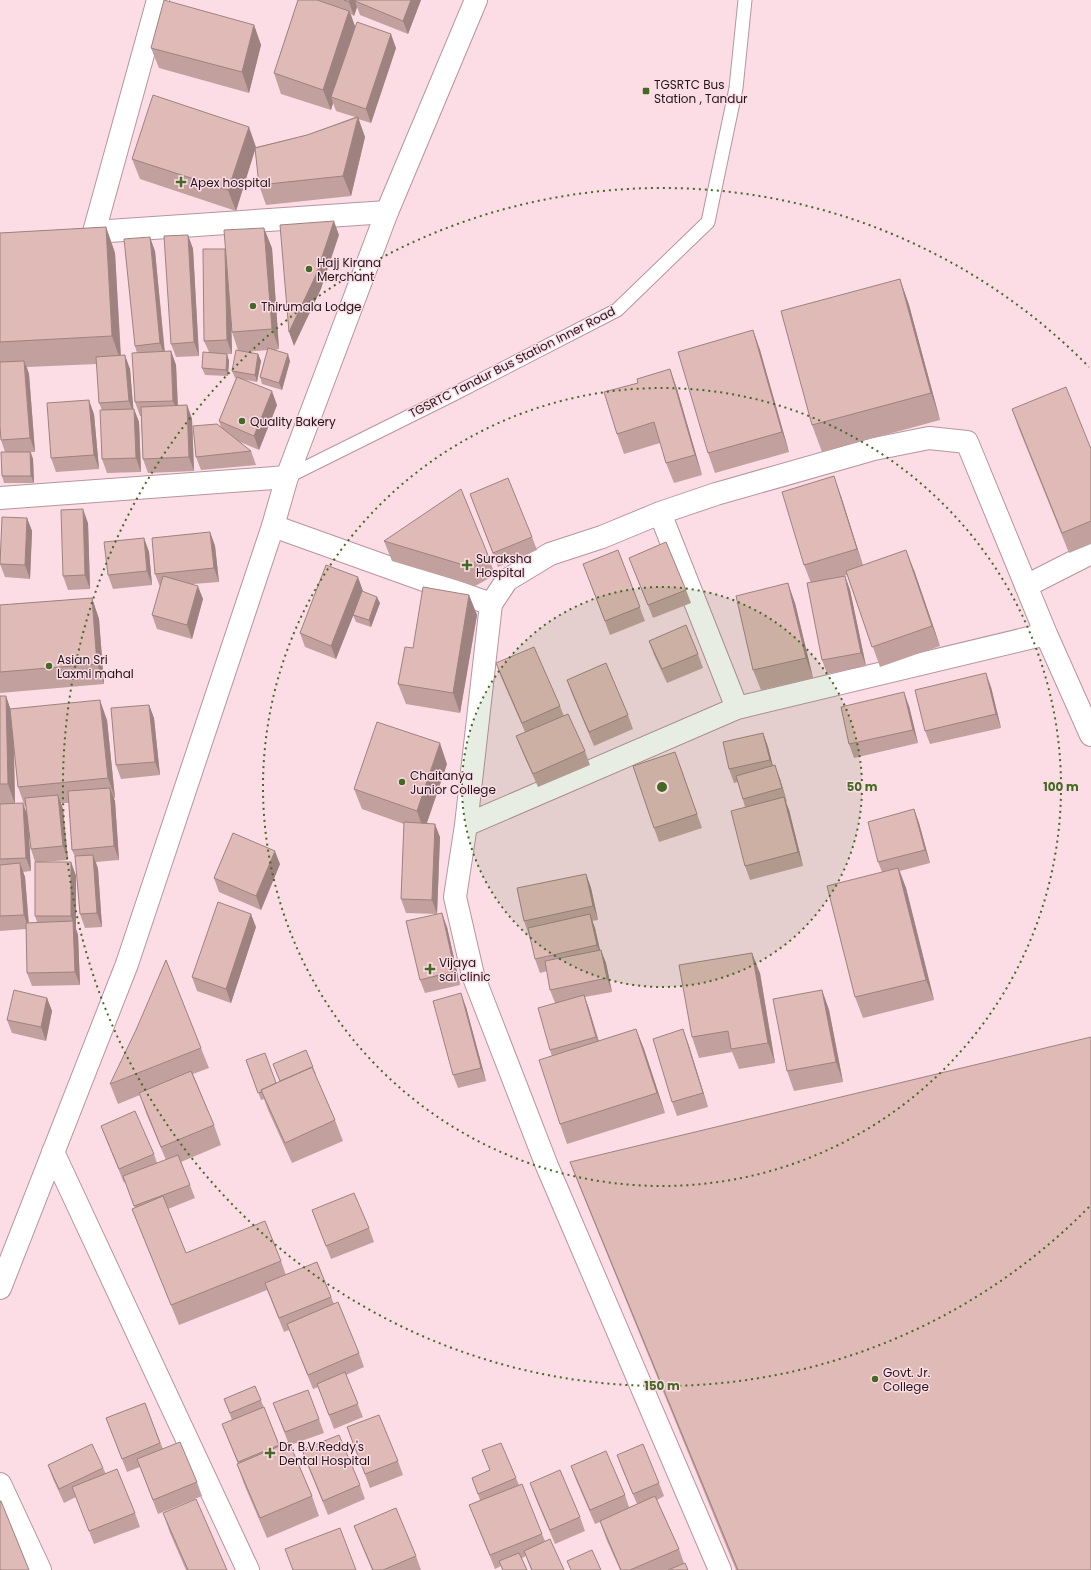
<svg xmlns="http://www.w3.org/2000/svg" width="1091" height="1570" font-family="Poppins,sans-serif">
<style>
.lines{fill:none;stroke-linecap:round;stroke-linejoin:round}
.service-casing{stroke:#b7949f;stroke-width:15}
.minor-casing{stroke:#b7949f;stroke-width:24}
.trunk-casing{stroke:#b7949f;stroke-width:24}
.service{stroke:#fff;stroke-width:13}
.minor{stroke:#fff;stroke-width:22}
.trunk{stroke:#fff;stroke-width:22}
.wall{fill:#c1a09d;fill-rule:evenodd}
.shaded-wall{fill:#9d827f}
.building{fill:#e0bab6;stroke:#9d827f}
.ring{fill:none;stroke:#446923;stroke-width:2;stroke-dasharray:2 4}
.poi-dot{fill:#446923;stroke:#fcdde6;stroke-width:1.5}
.labels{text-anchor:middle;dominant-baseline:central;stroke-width:3;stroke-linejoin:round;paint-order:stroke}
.poi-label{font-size:12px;fill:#211519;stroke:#fcdde6;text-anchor:start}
.street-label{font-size:12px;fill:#211519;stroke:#fcdde6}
.centre{fill:#446923;stroke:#fcdde6;stroke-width:2}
.ring-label{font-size:12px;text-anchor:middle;font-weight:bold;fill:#446923;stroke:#fcdde6;stroke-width:3;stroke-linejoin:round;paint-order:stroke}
</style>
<rect width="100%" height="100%" fill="#fcdde6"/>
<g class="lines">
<defs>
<path id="service" d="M287 477 452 395 617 310 708 222 736 88 745 0"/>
<path id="minor" d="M158 0 94 232 387 212
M0 498 287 477
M660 513 737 708 1046 634
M273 526 491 604
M1026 586 1091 553
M466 825 737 708
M53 1152 248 1570
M0 1484 40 1570
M720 1570 547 1166 473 975 455 897 466 825 491 604 507 580 550 554 602 537 660 513 716 494 874 449 929 438 967 442 1046 634 1091 735"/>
<path id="trunk" d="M0 1288 127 964 273 526 287 477 387 212 476 0"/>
</defs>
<!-- service casing -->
<use href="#service" class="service-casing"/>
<!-- minor casing -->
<use href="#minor" class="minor-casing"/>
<!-- trunk casing -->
<use href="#trunk" class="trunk-casing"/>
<!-- service -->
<use href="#service" class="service"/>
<!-- minor -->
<use href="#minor" class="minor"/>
<!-- trunk -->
<use href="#trunk" class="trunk"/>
</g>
<!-- wall -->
<path class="wall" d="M298 0H421L408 34 360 15 357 7 354 16 351 14 355 27 396 48 371 123 358 119 365 137 351 196 266 205 259 185 255 149 236 211 140 179 132 159 256 147 307 135 355 117 336 111 333 103 331 110 281 94 274 73Z
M254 25 261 45 249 93 159 68 151 48Z
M106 227 115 253 121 355 130 369 133 409H134L139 422 141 472 107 473 102 459V410L99 403 97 364 27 367 29 374 35 452H31L33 459 34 483H4L2 476 5 452 1 440 0 427V233Z
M188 235 193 249 199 356 176 357 171 344Z
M272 248 279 349 275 350 290 361 282 390 262 384 260 377 268 350 246 352 258 354 261 361 257 382 241 379 277 405 259 450 238 441 251 451 256 465 201 470 196 457 221 427 219 421 236 378H235L232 371 238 350 232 332 231 327 232 354H227L229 361 228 376 205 375 202 368 209 352 204 341Z
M155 251 165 352 171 351 176 365 178 405H187L192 419 194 471 148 473 143 459 141 416H140L135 402 137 353 135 346Z
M900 279 909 305 940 420 822 452 812 425Z
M753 330 760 350 789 452 715 473 708 453Z
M670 369 677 389 702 475 674 483 666 463 660 443 624 454 617 434 638 383Z
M1012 409 1091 449V544L1069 553 1019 429Z
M94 414 99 469 56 472 51 458Z
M470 494 532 537 537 550 498 567Z
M841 496 863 565 914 570 940 646 880 667 847 575 841 577 845 576 850 590 866 666 827 674 822 660 811 583 804 565Z
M27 518 32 531 30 579 5 577 0 564V557Z
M88 523 90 589 68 590 63 576Z
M210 532 215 546 219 582 193 584 203 599 192 639 157 629 152 615 160 587 155 574Z
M144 538 149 552 152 585 113 589 108 575Z
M384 541 488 555 495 575 475 586 392 561Z
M618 550 645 621 610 635 583 564Z
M629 558 686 590 691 603 653 618Z
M363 591 380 603 371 627 356 622 353 615 336 659 305 647 300 633Z
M469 595 477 615 460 713 406 704 398 684 413 648Z
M92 598 99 619 104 684 0 693V605Z
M795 603 813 678 761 690 753 670Z
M649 641 698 654 703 668 667 683 654 655Z
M496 663 560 706 564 716 585 751 590 765 538 787 521 749 516 736 525 732 501 677Z
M567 680 628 715 633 729 594 746 572 694Z
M991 687 1001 728 930 744 925 731Z
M0 696H6L10 709 107 720 115 798H113L115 801 119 860 96 862 98 869 102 927 85 928 80 914 76 859 72 850 69 803H61L63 809 68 860 43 862H71L76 876V929L78 935 80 985 32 986 27 973 26 929 0 931ZM14 744 18 787 25 807H26L27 815 15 804ZM28 827 31 849 35 862V916L37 922 29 923 25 877 23 872 31 871Z
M149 705 154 718 160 775 121 779 116 765Z
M909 706 918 743 854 758 849 744Z
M763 733 768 747 773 766 780 779 787 802H786L789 810 803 866 750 880 745 866V807L738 782 734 783 729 769Z
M447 764 427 823 440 837 437 914 406 913 401 899 404 824 362 809 354 789Z
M680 765 702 828 659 842 654 828Z
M914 809 919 823 930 863 900 871 906 888 934 1000 863 1018 855 997 882 872 878 862Z
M280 864 261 910 219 892 214 878Z
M586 874 591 888 598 920 592 921 595 928 600 950 606 963 612 992 585 997 589 1009 599 1041 636 1029 644 1049 665 1113 567 1144 560 1124 552 1056 550 1050 555 1003 550 990 547 971 540 973 535 959 529 934V935L524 921Z
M256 927 231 1003 197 991 192 977Z
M447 927 460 985 425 993 420 980Z
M760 973 775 1063 739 1069 732 1052 699 1058 692 1037Z
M822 990 829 1010 843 1082 794 1091 787 1071Z
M47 998 52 1011 46 1041 12 1033 7 1020Z
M466 1007 486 1081 458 1088 453 1075Z
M688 1043 708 1107 677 1116 672 1102Z
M201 1048 209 1068 193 1074 214 1125 221 1145 181 1162 195 1198 168 1209 186 1253 281 1261 286 1275 317 1262 334 1304 359 1353 364 1367 346 1375 363 1417 334 1429 318 1387 313 1389 289 1330 284 1332 267 1290 179 1325 140 1229 132 1209 135 1208 125 1182 124 1183 106 1139 101 1126 154 1154 157 1163 166 1160 146 1113 140 1095 118 1104 110 1084Z
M246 1060 276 1083 280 1081 273 1064 313 1067 316 1074 315 1075 335 1120 343 1141 292 1163 268 1110 264 1099 261 1100Z
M570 1162 1091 1570H736L580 1188Z
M312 1210 369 1228 374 1242 331 1259Z
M255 1386 280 1446 288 1442 273 1403 319 1419 324 1433 290 1445 312 1496 319 1516 267 1538 244 1484 237 1464H238L222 1424 232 1420 224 1399Z
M145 1403 163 1449 197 1482 202 1496 158 1514 140 1467 127 1472 106 1418Z
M347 1427 398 1461 403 1475 370 1488Z
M302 1450 360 1485 365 1499 328 1515 307 1464Z
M482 1450 516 1478 519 1485 542 1534 545 1541 564 1570H531L526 1556 522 1558 527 1570H502L501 1566 495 1569 469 1505 480 1500 472 1478 490 1470Z
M617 1455 659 1483 664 1496 657 1500 679 1549 684 1563 688 1570H620L607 1541 600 1522 595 1524 576 1480 571 1466 625 1495 629 1507 637 1504 622 1469Z
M48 1465 103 1468 106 1474 135 1513 140 1527 94 1544 76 1497 64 1503 53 1479Z
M530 1483 580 1517 585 1531 555 1544 535 1497Z
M163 1513 227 1570H186L170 1533Z
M354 1526 416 1556 421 1570H372L359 1539Z"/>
<!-- shaded-wall -->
<path class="shaded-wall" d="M350 0H360L355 1 357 7 354 16 349 2Z
M411 0H421L408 34 403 21Z
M349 11 357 31 331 97 333 103 331 110 323 90Z
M254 25 261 45 249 93 242 72Z
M391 34 396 48 371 123 366 109Z
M358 117 365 137 351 196 343 176Z
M249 127 256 147 236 211 228 190Z
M334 221 339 235 321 289 294 346 289 332Z
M106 227 115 253 121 362 112 336Z
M264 228 272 248 279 349 272 329Z
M188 235 193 249 199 356 194 342Z
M150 237 155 251 165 357 160 343Z
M225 249 230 262 232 354 227 340Z
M900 279 909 305 940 420 931 393Z
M753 330 760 350 789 452 782 432Z
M171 351 176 365 178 414 173 401Z
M227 354 229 361 228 376 226 370Z
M258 354 261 361 257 382 255 375Z
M288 354 290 361 282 390 279 383Z
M125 355 130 369 134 415 129 401Z
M24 361 29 374 35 452 30 438Z
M670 369 677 389 702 475 695 455Z
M272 391 277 405 259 450 254 436Z
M89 400 94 414 99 469 94 455Z
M187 405 192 419 194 471 189 457Z
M134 409 139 422 141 472 136 458Z
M30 452 33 459 34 483 31 476Z
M834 476 841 496 864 570 857 549Z
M83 509 88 523 90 589 85 575Z
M27 518 32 531 30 579 25 565Z
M210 532 215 546 219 582 214 568Z
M144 538 149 552 152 585 147 571Z
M906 550 914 570 940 646 932 626Z
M845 576 850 590 866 666 861 653Z
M358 577 363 591 336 659 331 646Z
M788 583 795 603 813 678 806 658Z
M198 586 203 599 192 639 187 625Z
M469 595 477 615 460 713 453 693Z
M377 597 380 603 371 627 369 620Z
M92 598 99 619 104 684 97 664Z
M986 673 991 687 1001 728 996 714Z
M904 692 909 706 918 743 913 730Z
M6 696 13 716 15 804 8 784Z
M100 700 107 720 115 798 108 778Z
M149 705 154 718 160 775 155 762Z
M763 733 768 747 775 774 770 760Z
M440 743 447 764 424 831 417 811Z
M775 765 780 779 787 802 782 788Z
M110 788 115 801 119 860 114 846Z
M58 795 63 809 68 860 63 846Z
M784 797 789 810 803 866 798 852Z
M23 803 28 817 31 871 26 858Z
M914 809 919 823 930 863 925 850Z
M435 824 440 837 437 914 432 900Z
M275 851 280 864 261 910 256 896Z
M93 855 98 869 102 927 97 913Z
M71 862 76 876V929L78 935 80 985 75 972 73 922 71 916Z
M20 863 25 877 29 929 24 915Z
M898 868 906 888 934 1000 926 980Z
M586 874 591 888 598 920 593 906Z
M442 913 447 927 460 985 455 971Z
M251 914 256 927 231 1003 226 989Z
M590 914 595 928 602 959 597 945Z
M601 950 606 963 612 992 607 978Z
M752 953 760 973 775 1063 768 1043Z
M822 990 829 1010 843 1082 836 1062Z
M461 993 466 1007 486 1081 481 1068Z
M584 995 589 1009 601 1051 596 1037Z
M47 998 52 1011 46 1041 41 1027Z
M636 1029 644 1049 665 1113 657 1093Z
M683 1029 688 1043 708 1107 703 1093Z"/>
<!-- building -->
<path class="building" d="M164 0 254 25 242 72 151 48Z
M298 0H317L349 11 323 90 274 73Z
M344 0H350L349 2Z
M356 0H411L403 21 355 1Z
M357 22 391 34 366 109 331 97Z
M153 95 249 127 228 190 132 159Z
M358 117 343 176 259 185 255 148 307 135Z
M334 221 316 275 289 332 280 225Z
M106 227 112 336 0 342V233Z
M264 228 272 329 232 332 224 230Z
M188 235 194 342 171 344 164 236Z
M150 237 160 343 135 346 124 239Z
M203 249H225L227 340 204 341Z
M900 279 931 393 812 425 781 311Z
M753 330 782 432 708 453 678 352Z
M268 348 288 354 279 383 260 377Z
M236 350 258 354 255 375 232 371Z
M171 351 173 401 135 402 132 353Z
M203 352 227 354 226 370 202 368Z
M125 355 129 401 99 403 96 357Z
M24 361 30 438 1 440 0 427V362Z
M670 369 695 455 666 463 654 422 617 434 604 392 638 383 637 379Z
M237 377 272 391 254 436 219 421Z
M1066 387 1091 449V521L1062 533 1012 409Z
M89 400 94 455 51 458 47 403Z
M187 405 189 457 143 459 141 407Z
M134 409 136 458 102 459 100 410Z
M217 424 251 451 196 457 193 426Z
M1 452H30L31 476H2Z
M834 476 857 549 804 565 782 492Z
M508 478 532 537 493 553 470 494Z
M461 489 488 555 467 566 384 541Z
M83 509 85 575 63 576 61 510Z
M2 517 27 518 25 565 0 564Z
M210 532 214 568 155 574 152 538Z
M144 538 147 571 108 575 104 542Z
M666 542 686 590 648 605 629 558Z
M618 550 640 607 605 621 583 564Z
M906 550 932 626 872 647 846 571Z
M326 565 358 577 331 646 300 633Z
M163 576 198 586 187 625 152 615Z
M845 576 861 653 822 660 807 583Z
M788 583 806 658 753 670 736 596Z
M423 587 469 595 453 693 398 684 405 647 413 648Z
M362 591 377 597 369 620 353 615Z
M92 598 97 664 0 672V605Z
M686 625 698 654 662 669 649 641Z
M534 647 560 706 522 723 496 663Z
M606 663 628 715 589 732 567 680Z
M986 673 996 714 925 731 915 690Z
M904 692 913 730 849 744 841 707Z
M0 696H6L8 784H0Z
M100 700 108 778 18 787 10 709Z
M149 705 155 762 116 765 111 708Z
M568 714 585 751 533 774 516 736Z
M377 722 440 743 417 811 354 789Z
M763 733 770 760 729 769 723 742Z
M675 752 697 814 654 828 633 766Z
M775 765 782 788 743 799 736 776Z
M110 788 114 846 72 850 68 791Z
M58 795 63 846 31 849 25 798Z
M784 797 798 852 745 866 731 811Z
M23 803 26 858 0 859V804Z
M914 809 925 850 878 862 868 822Z
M404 822 435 824 432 900 401 899Z
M233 833 275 851 256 896 214 878Z
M93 855 97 913 80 914 75 856Z
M35 862H71V916H35Z
M20 863 24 915 0 916V865Z
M898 868 926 980 855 997 827 886Z
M586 874 593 906 524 921 517 888Z
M218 902 251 914 226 989 192 977Z
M442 913 455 971 420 980 406 921Z
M590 914 597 945 535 959 528 928Z
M73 921 75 972 27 973 26 923Z
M601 950 607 978 550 990 545 961Z
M752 953 768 1043 731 1049 728 1031 692 1037 679 965Z
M166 960 201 1048 110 1084 136 1030Z
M14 990 47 998 41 1027 7 1020Z
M822 990 836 1062 787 1071 773 999Z
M461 993 481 1068 453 1075 433 1001Z
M584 995 596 1037 550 1050 538 1008Z
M636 1029 657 1093 560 1124 539 1060Z
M683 1029 703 1093 672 1102 653 1039Z
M1091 1037V1570H738L570 1162Z
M306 1050 313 1067 280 1081 273 1064Z
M265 1053 276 1083 261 1090 262 1092 258 1093 246 1060Z
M312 1067 335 1120 285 1143 261 1090Z
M191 1071 214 1125 161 1147 139 1093Z
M135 1111 154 1154 119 1169 101 1126Z
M178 1155 190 1185 134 1206 123 1176Z
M354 1193 369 1228 326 1246 312 1210Z
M163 1196 186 1253 265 1221 281 1261 171 1305 132 1209Z
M317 1262 331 1297 279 1318 265 1283Z
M338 1302 359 1353 308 1375 287 1324Z
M345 1372 358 1404 329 1415 317 1384Z
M255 1386 261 1400 230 1413 224 1399Z
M308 1390 319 1419 285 1432 273 1403Z
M145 1403 160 1443 122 1459 106 1418Z
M264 1407 279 1445 238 1462 222 1424Z
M379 1415 398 1461 365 1474 347 1427Z
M339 1435 360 1485 323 1501 302 1450Z
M180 1442 197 1482 153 1500 137 1459Z
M289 1442 312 1496 260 1518 237 1464Z
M501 1443 516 1478 478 1494 472 1478 490 1470 482 1450Z
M92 1444 103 1468 59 1489 48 1465Z
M643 1444 659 1483 633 1494 617 1455Z
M606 1451 625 1495 590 1510 571 1466Z
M117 1469 135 1513 89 1531 72 1487Z
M560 1470 580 1517 550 1530 530 1483Z
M522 1484 542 1534 490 1555 469 1505Z
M655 1496 679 1549 630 1570H621L600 1521Z
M196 1499 227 1570H188L163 1513Z
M0 1501H1L29 1570H0Z
M396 1508 416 1556 383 1570H373L354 1526Z
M340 1528 356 1570H293L285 1549Z
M550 1539 564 1570H532L524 1551Z
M592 1550 601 1570H571L567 1561Z
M519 1553 527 1570H503L499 1561Z
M685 1563 688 1570H668Z"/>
<!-- distance rings -->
<circle cx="662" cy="787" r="200" fill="#446923" fill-opacity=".12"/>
<g class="ring">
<circle cx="662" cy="787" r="200"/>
<circle cx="662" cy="787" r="399"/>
<path d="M1089 1207A599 599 0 1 1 1089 367"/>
</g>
<!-- markers -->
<g class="poi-dot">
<rect x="642" y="87" width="8" height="8" rx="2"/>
<path d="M179 176h4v4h4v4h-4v4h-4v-4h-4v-4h4z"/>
<circle cx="309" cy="269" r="4"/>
<circle cx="253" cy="306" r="4"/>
<circle cx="242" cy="421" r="4"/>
<path d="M465 559h4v4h4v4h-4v4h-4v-4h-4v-4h4z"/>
<circle cx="49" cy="666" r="4"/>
<circle cx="402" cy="782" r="4"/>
<path d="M428 963h4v4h4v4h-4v4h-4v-4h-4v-4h4z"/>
<circle cx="875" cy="1379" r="4"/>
<path d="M268 1447h4v4h4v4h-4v4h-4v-4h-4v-4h4z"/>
</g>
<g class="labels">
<!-- poi labels -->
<g class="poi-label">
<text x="654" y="84">TGSRTC Bus<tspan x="654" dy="14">Station , Tandur</tspan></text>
<text x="190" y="182">Apex hospital</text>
<text x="317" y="262">Hajj Kirana<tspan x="317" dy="14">Merchant</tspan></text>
<text x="261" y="306">Thirumala Lodge</text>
<text x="250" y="421">Quality Bakery</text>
<text x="476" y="558">Suraksha<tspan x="476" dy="14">Hospital</tspan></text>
<text x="57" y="659">Asian Sri<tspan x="57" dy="14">Laxmi mahal</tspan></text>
<text x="410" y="775">Chaitanya<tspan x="410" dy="14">Junior College</tspan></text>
<text x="439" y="962">Vijaya<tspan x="439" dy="14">sai clinic</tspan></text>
<text x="883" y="1372">Govt. Jr.<tspan x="883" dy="14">College</tspan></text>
<text x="279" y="1446">Dr. B.V.Reddy's<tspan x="279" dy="14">Dental Hospital</tspan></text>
</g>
<!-- street labels -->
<g class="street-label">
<text transform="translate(512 362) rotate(-27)">TGSRTC Tandur Bus Station Inner Road</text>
</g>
</g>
<circle cx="662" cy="787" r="6" class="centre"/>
<g class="ring-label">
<text x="862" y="791">50 m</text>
<text x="1061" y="791">100 m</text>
<text x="662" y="1390">150 m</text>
</g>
</svg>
